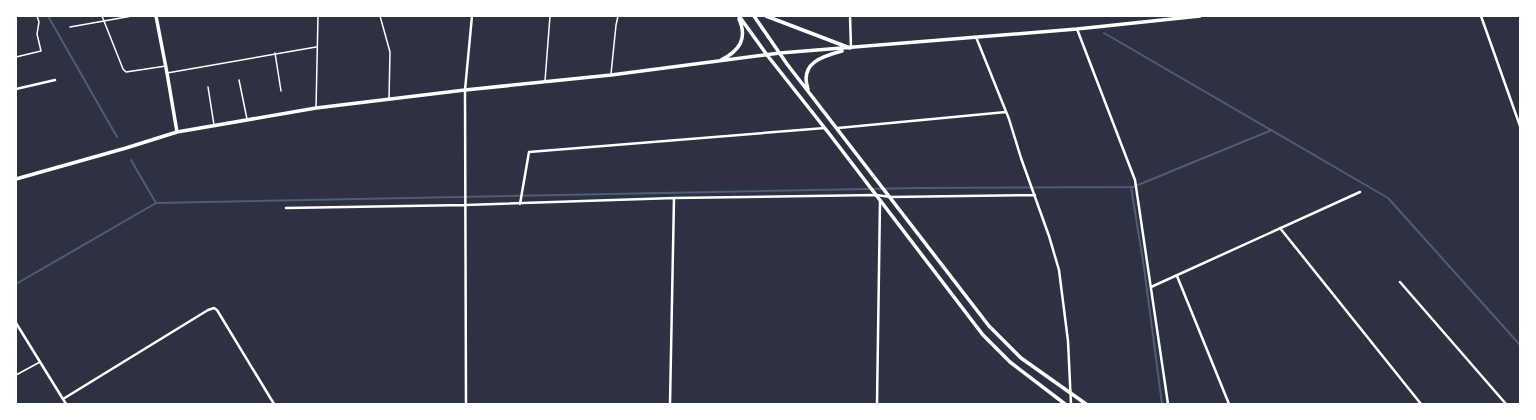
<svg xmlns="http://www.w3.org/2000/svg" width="1536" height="420" font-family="Rubik,sans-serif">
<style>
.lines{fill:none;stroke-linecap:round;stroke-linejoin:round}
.stream{stroke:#4f5d75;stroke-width:2}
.service{stroke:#fff;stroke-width:1.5}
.minor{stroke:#fff;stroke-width:2.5}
.tertiary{stroke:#fff;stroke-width:3.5}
</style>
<rect width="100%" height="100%" fill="#2d3142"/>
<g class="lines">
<!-- stream -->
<path class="stream" d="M48 16 117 137
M1104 33 1388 198 1520 345
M131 160 156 203
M1131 187 1144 267 1162 404
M16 284 156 203 920 188 1133 187 1272 130"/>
<!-- service -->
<path class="service" d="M102 16 123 69 126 72 166 66
M380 16 390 52 389 99
M70 27 132 16
M275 53 281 91
M16 57 41 51 37 34 39 22 37 16
M167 73 316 47
M611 74 616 25 618 16
M239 80 247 119
M545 81 550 16
M208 87 214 125
M316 108 318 16
M16 375 40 362"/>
<!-- minor -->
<path class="minor" d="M850 16 851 48
M1481 16 1520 126
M1077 29 1135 180 1168 404
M976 37 1009 119 1021 158 1049 236 1059 270 1068 341 1071 404
M16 89 55 80
M838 128 1006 112
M520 204 529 152 825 128
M286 208 466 205 674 198 876 195 891 197 1035 195
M1280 228 1421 404
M1177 276 1229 404
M1400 282 1506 404
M1151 287 1360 192
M16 323 66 404
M63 399 208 310 214 308 217 310 274 404
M466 404 465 90 472 16
M670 404 674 198
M877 404 880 201"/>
<!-- tertiary -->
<path class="tertiary" d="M156 16 167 73 177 132
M739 16 767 55 831 136 983 335 1010 362 1065 404
M754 16 787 64 989 326 1021 358 1086 404
M766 16 850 48
M721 60C739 51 748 39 739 19
M808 89C799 63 823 56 842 51
M16 179 126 148 177 132 316 108 465 90 611 75 780 53 1077 29 1200 16"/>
</g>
<!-- border -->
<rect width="1536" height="420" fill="none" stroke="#ffffff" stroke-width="34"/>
</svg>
